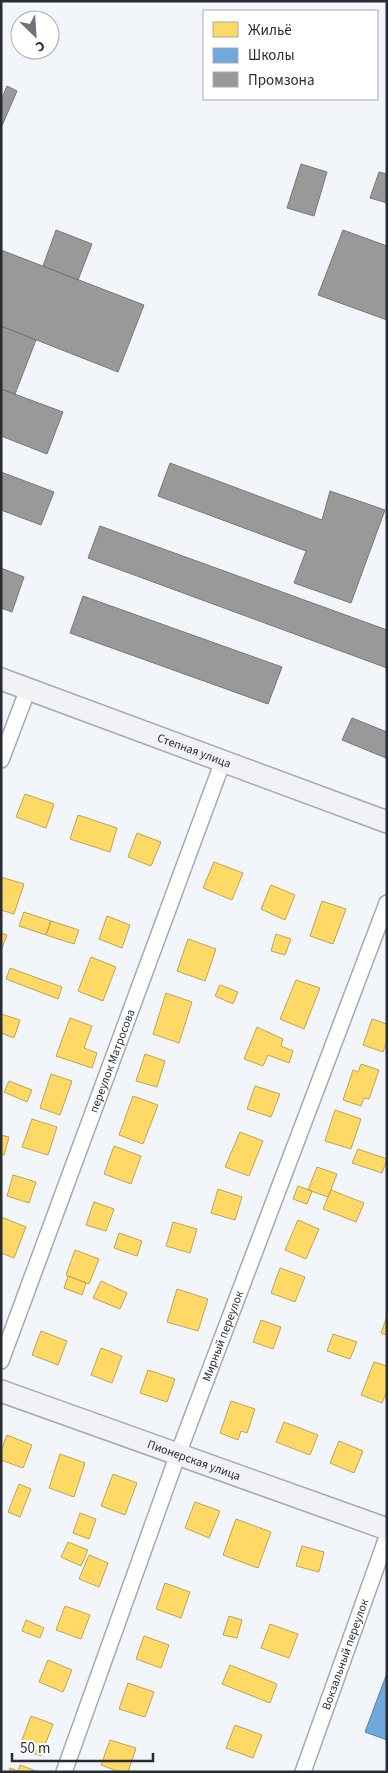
<svg xmlns="http://www.w3.org/2000/svg" width="388" height="1773" font-family="'Source Sans 3',sans-serif">
<style>
.homes{fill:#ffd966;stroke:#bea556}
.schools{fill:#6fa8dc;stroke:#5a83a9}
.industry{fill:#999;stroke:#77787a}
.lines{fill:none;stroke-linecap:round;stroke-linejoin:round}
.street-casing{stroke:#a6aaaf;stroke-width:18}
.secondary-casing{stroke:#a6aaaf;stroke-width:24}
.street{stroke:#fdfefe;stroke-width:15}
.secondary{stroke:#f0f2f6;stroke-width:21}
.labels{text-anchor:middle;dominant-baseline:central;stroke-width:5;stroke-linejoin:round;paint-order:stroke}
.street-label{font-size:12px;fill:#282c32;stroke:#fff}
</style>
<rect width="100%" height="100%" fill="#f2f5fa"/>
<!-- homes -->
<path class="homes" d="M25 794 54 804 46 828 16 817Z
M78 815 117 828 110 852 70 839Z
M137 833 161 842 151 866 128 857Z
M214 862 243 873 232 900 203 888Z
M1 877 24 884 14 914 1 910Z
M271 885 295 895 285 920 261 909Z
M322 901 346 909 333 944 310 936Z
M24 912 51 921 46 935 19 926Z
M107 916 130 925 122 948 99 939Z
M51 921 79 930 74 944 46 935Z
M1 933 7 935 1 951Z
M276 934 291 939 285 955 271 951Z
M188 939 216 949 205 981 177 971Z
M91 957 116 967 103 1001 78 991Z
M10 968 62 987 58 999 6 979Z
M296 980 320 988 304 1029 280 1019Z
M220 985 238 992 233 1004 215 996Z
M166 993 192 1002 179 1043 153 1034Z
M1 1014 20 1020 14 1038 1 1033Z
M70 1018 92 1026 84 1048 97 1053 92 1068 56 1056Z
M372 1019 387 1024V1041L383 1052 363 1045Z
M257 1027 283 1039 281 1046 293 1051 289 1063 268 1055 263 1066 244 1059Z
M145 1054 165 1061 157 1087 136 1081Z
M361 1064 379 1070 369 1099 364 1098 361 1106 343 1100 353 1070 358 1072Z
M51 1074 72 1081 60 1115 40 1108Z
M9 1081 32 1090 27 1102 4 1092Z
M255 1086 280 1094 271 1117 247 1109Z
M133 1096 158 1105 143 1144 119 1135Z
M335 1110 361 1119 351 1149 325 1141Z
M32 1119 57 1127 48 1155 22 1147Z
M240 1132 263 1141 249 1176 225 1167Z
M1 1135 9 1137 4 1155H1Z
M114 1146 141 1156 131 1184 104 1174Z
M358 1149 387 1159 382 1173 352 1163Z
M317 1167 337 1174 328 1197 308 1190Z
M13 1175 36 1182 29 1203 7 1196Z
M298 1186 312 1191 307 1204 293 1199Z
M218 1189 242 1197 235 1220 211 1213Z
M331 1190 364 1203 356 1222 323 1209Z
M94 1202 114 1209 106 1231 86 1225Z
M1 1217 26 1227 14 1258 1 1253Z
M298 1220 319 1229 306 1259 285 1250Z
M173 1222 197 1229 190 1253 166 1246Z
M119 1233 142 1241 137 1256 114 1248Z
M75 1250 99 1259 89 1284 66 1275Z
M280 1268 305 1277 295 1302 271 1293Z
M68 1276 86 1283 82 1295 64 1288Z
M101 1281 127 1293 120 1309 93 1298Z
M177 1289 208 1299 198 1331 167 1322Z
M387 1316V1335L381 1333Z
M261 1320 281 1327 273 1349 253 1342Z
M41 1331 67 1341 58 1365 32 1355Z
M333 1334 357 1342 350 1359 327 1351Z
M101 1348 122 1356 112 1383 91 1375Z
M374 1362 387 1366V1391L382 1403 361 1395Z
M148 1370 175 1379 167 1402 140 1393Z
M231 1401 255 1409 247 1433 241 1431 238 1440 220 1433Z
M284 1422 318 1435 310 1455 276 1442Z
M7 1435 32 1445 23 1468 1 1460V1451Z
M339 1441 363 1451 354 1473 330 1463Z
M60 1454 85 1463 74 1497 49 1488Z
M113 1474 137 1483 125 1515 101 1506Z
M19 1484 31 1489 20 1517 8 1512Z
M195 1502 220 1511 209 1538 185 1528Z
M80 1513 96 1519 89 1539 73 1533Z
M236 1519 271 1532 258 1568 223 1555Z
M68 1542 88 1550 81 1566 61 1557Z
M302 1546 324 1552 319 1572 296 1566Z
M89 1555 108 1563 99 1587 79 1579Z
M165 1583 190 1592 181 1618 156 1609Z
M65 1606 90 1615 81 1639 56 1630Z
M229 1616 242 1620 237 1638 223 1635Z
M26 1620 44 1628 40 1638 22 1631Z
M270 1624 298 1634 289 1658 261 1648Z
M144 1636 169 1645 161 1668 136 1659Z
M48 1660 72 1670 63 1692 39 1682Z
M230 1665 277 1684 270 1703 222 1684Z
M128 1683 154 1692 145 1717 119 1709Z
M31 1716 53 1724 41 1756 19 1748Z
M235 1725 262 1735 253 1758 226 1748Z
M110 1740 136 1748 128 1772H120L101 1765Z
M20 1765 36 1771 35 1772H9L10 1768 18 1771Z"/>
<!-- schools -->
<path class="schools" d="M387 1673V1740L365 1732Z"/>
<!-- industry -->
<path class="industry" d="M7 86 17 91 1 128V100Z
M301 164 327 172 314 216 287 208Z
M379 172 387 174V203L370 198Z
M56 230 92 244 78 280 43 266Z
M343 230 387 246V320L318 295Z
M1 250 144 305 118 372 1 326Z
M1 326 36 340 15 394 1 389Z
M1 389 63 412 47 454 1 436Z
M170 463 322 520 330 491 385 510 351 603 294 583 306 551 158 496Z
M1 472 54 492 41 525 1 510Z
M100 526 387 630V668L88 558Z
M1 568 24 577 12 612 1 608Z
M83 596 282 667 268 704 70 633Z
M352 718 387 732 386 758 342 740Z"/>
<g class="lines">
<defs>
<g id="street">
<path d="M1 760 28 689"/>
<path id="s1" d="M1 1361 223 761"/>
<path id="s2" d="M64 1772 178 1454 387 903"/>
<path id="s3" d="M303 1772 387 1537"/>
</g>
<g id="secondary">
<path id="s4" d="M1 679 387 822"/>
<path id="s5" d="M1 1391 387 1529"/>
</g>
</defs>
<!-- street casing -->
<use href="#street" class="street-casing"/>
<!-- secondary casing -->
<use href="#secondary" class="secondary-casing"/>
<!-- street -->
<use href="#street" class="street"/>
<!-- secondary -->
<use href="#secondary" class="secondary"/>
</g>
<g class="labels">
<!-- street labels -->
<g class="street-label">
<text stroke="none"><textPath href="#s4" startOffset="206">Степная улица</textPath></text>
<text stroke="none"><textPath href="#s1" startOffset="320">переулок Матросова</textPath></text>
<text stroke="none"><textPath href="#s2" startOffset="464">Мирный переулок</textPath></text>
<text stroke="none"><textPath href="#s5" startOffset="205">Пионерская улица</textPath></text>
<text stroke="none"><textPath href="#s3" startOffset="125">Вокзальный переулок</textPath></text>
</g>
</g>
<!-- border -->
<rect width="388" height="1773" fill="none" stroke="#282c32" stroke-width="5"/>
<!-- legend -->
<rect x="203" y="10" width="175" height="90" fill="#ffffff" stroke="#a9abad"/>
<rect x="213" y="22" width="25" height="15" fill="#ffd966" stroke="#a9abad"/>
<text x="248" y="35" font-size="15" fill="#282c32">Жильё</text>
<rect x="213" y="48" width="25" height="15" fill="#6fa8dc" stroke="#a9abad"/>
<text x="248" y="60" font-size="15" fill="#282c32">Школы</text>
<rect x="213" y="72" width="25" height="15" fill="#999999" stroke="#a9abad"/>
<text x="248" y="85" font-size="15" fill="#282c32">Промзона</text>
<!-- north arrow -->
<g transform="translate(35 35) rotate(155)"><circle r="24" fill="#ffffff" stroke="#a9abad"/>
<path d="M0-4L9 19L0 12L-9 19Z" fill="#6f7278"/>
<text y="-8" font-size="14" font-weight="bold" text-anchor="middle" fill="#282c32">С</text>
</g>
<!-- scale -->
<path d="M12 1753v8h141v-8" fill="none" stroke="#282c32" stroke-width="2.5"/>
<text x="20" y="1753" font-size="15" fill="#282c32" stroke="#ffffff" stroke-width="4" paint-order="stroke">50 m</text>
</svg>
